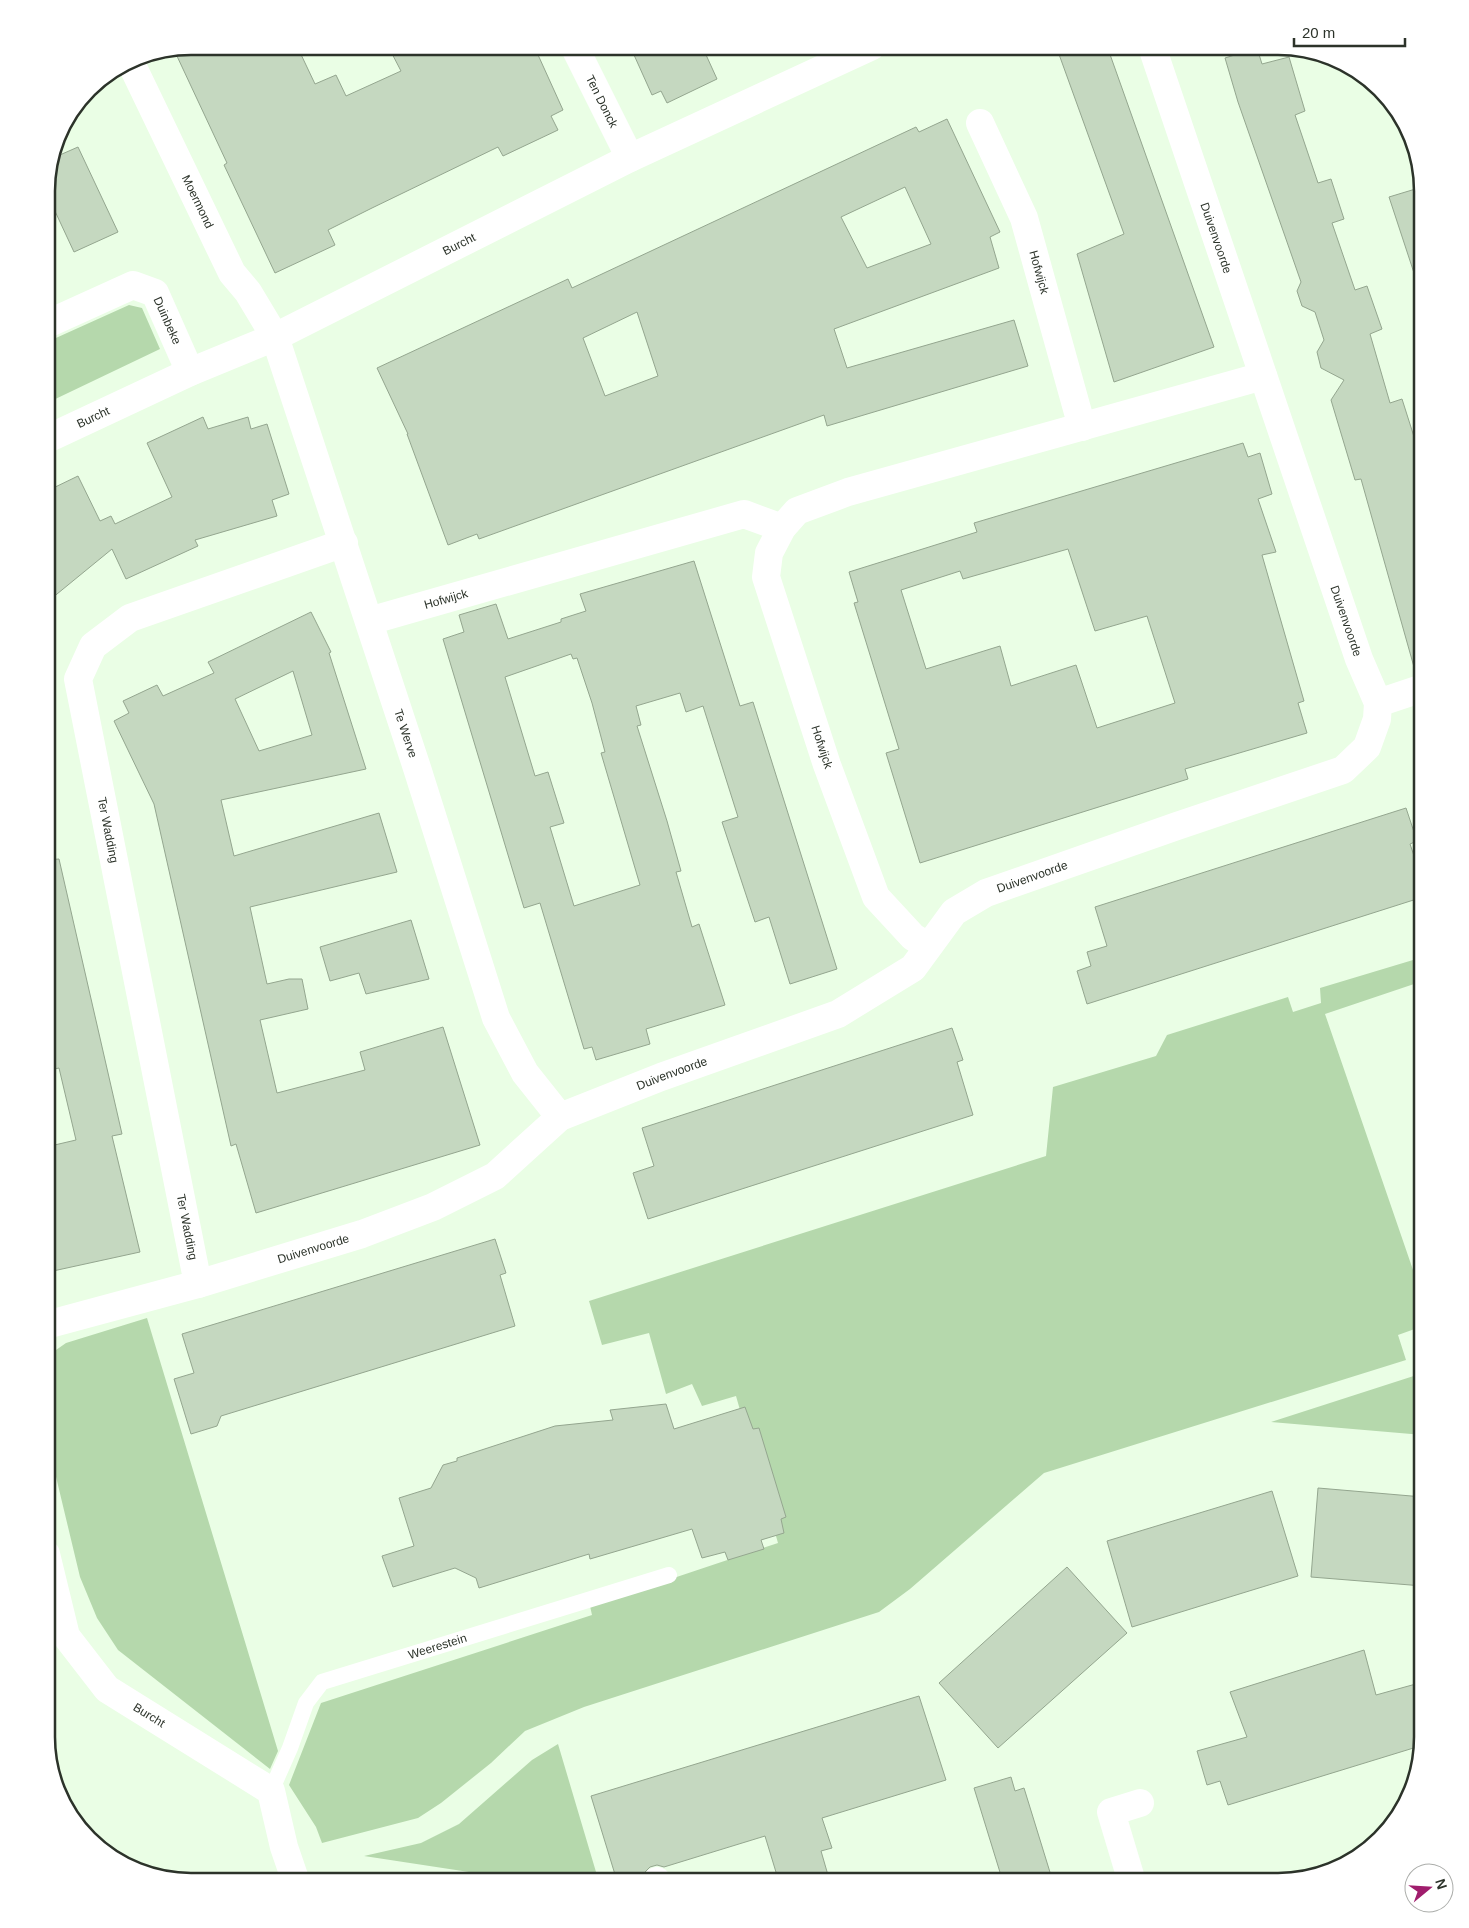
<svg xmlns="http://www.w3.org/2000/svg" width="1469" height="1928" font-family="Helvetica,sans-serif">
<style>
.green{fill:#b5d8ac}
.building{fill:#c5d8c0;stroke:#94a68f;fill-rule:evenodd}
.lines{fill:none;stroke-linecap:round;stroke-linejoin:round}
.lane{stroke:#fff;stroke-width:16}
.street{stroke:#fff;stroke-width:28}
.labels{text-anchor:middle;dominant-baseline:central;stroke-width:4;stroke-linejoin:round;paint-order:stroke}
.street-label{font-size:12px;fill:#2c332a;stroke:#fff}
.rim{fill:none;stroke:#2c332a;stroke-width:2.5}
</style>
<rect width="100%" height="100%" fill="#eafee5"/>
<!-- green -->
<path class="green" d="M129 305 142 308 160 349 47 403V342Z
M1423 957V981L1325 1014 1423 1299V1326L1398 1335 1406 1360 1044 1473 910 1589 879 1612 584 1707 525 1731 491 1763 441 1803 418 1818 322 1843 316 1827 289 1785 321 1703 592 1615 590 1606 778 1543 736 1396 702 1406 692 1384 666 1394 649 1333 602 1345 589 1301 1046 1156 1053 1087 1156 1056 1167 1035 1288 997 1293 1012 1321 1003 1320 988Z
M147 1318 278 1751 270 1769 118 1650 97 1618 80 1577 46 1435V1357L66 1343Z
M1423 1373V1435L1271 1422Z
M558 1744 599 1882H534L364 1856 421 1843 459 1824 532 1760Z"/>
<!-- building -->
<path class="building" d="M193 46H297L315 84 336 75 346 96 401 71 388 46H534L563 110 551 116 558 130 503 156 498 147 372 208 328 230 335 245 275 273 224 165 227 163 176 54Z
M630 46H702L717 79 667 103 661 91 652 95Z
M1056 46H1107L1214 347 1114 382 1077 254 1124 234Z
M1257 48 1262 64 1289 57 1305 111 1295 115 1318 183 1331 179 1344 219 1332 223 1355 290 1367 286 1382 329 1370 334 1390 403 1402 399 1423 465V666L1414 667 1361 479 1355 480 1331 400 1344 380 1321 368 1317 352 1324 340 1315 312 1302 306 1297 291 1301 282 1238 102 1225 58Z
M947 119 1000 232 990 237 999 268 834 329 847 368 1014 320 1028 366 827 426 824 415 479 539 477 534 448 545 407 434H408L377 368 568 279 572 288 916 127 919 132ZM905 187 931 244 867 268 841 217ZM637 312 658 376 605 396 583 338Z
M78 147 118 232 74 252 47 194V181L53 158Z
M1422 187 1423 281 1417 282 1389 197Z
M203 417 208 429 248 417 251 429 267 424 289 494 272 500 277 516 195 540 198 546 126 579 112 549 46 603 47 491 78 476 100 521 111 516 115 524 172 497 147 443Z
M1243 443 1248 457 1260 453 1272 494 1258 499 1276 552 1262 555 1304 701 1298 703 1307 733 1185 769 1188 779 920 863 886 753 899 749 854 603 858 602 849 572 977 532 974 523ZM1068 549 1095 631 1147 616 1175 703 1097 728 1076 665 1011 686 1000 646 926 669 901 590 960 571 963 579Z
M694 561 740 706 753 702 837 969 790 984 769 917 755 922 722 822 738 817 703 706 686 712 680 693 636 706 641 725 637 726 667 821 681 871 676 872 692 927 699 924 725 1005 646 1029 650 1044 596 1060 592 1047 584 1049 540 903 524 908 443 639 464 632 459 615 496 604 508 639 561 622V619L586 611 580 594ZM571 654 573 659 577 658 592 703 605 752 601 753 640 885 574 906 550 827 564 823 548 772 535 776 505 677Z
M311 612 331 652 329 653 366 769 221 800 234 856 379 813 397 872 250 907 267 984 289 979H302L308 1009 260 1020 277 1093 365 1070 360 1052 443 1027 480 1145 256 1213 236 1144 231 1146 154 804 114 721 129 713 123 701 157 685 163 696 214 673 208 662ZM293 671 312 735 259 751 235 699Z
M1406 808 1417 841 1410 844 1423 882V897L1087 1004 1077 971 1091 966 1087 952 1107 946 1095 907Z
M59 859 122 1134 112 1136 140 1252 53 1271 46 1240V1147L76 1140 59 1068 46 1071V860Z
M411 920 429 979 366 994 359 973 330 981 320 947Z
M952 1028 963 1060 957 1062 973 1115 648 1219 633 1173 654 1166 642 1128Z
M495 1239 506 1273 500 1275 515 1326 221 1416 217 1426 191 1434 174 1379 194 1373 182 1334Z
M666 1404 674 1429 745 1407 753 1429 759 1428 786 1517 781 1519 784 1533 761 1540 764 1549 728 1560 725 1552 702 1558 692 1529 590 1559 589 1554 479 1588 476 1578 455 1568 393 1587 382 1556 414 1546 399 1498 431 1488 443 1465 457 1461V1458L555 1426 613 1420 610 1410Z
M1318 1488 1423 1497V1586L1311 1577Z
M1272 1491 1298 1576 1132 1627 1107 1541Z
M1067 1567 1127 1633 998 1748 939 1683Z
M1364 1650 1376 1695 1423 1682V1737L1420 1746 1228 1805 1220 1781 1207 1785 1197 1751 1247 1737 1230 1692Z
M919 1696 946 1780 822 1818 832 1848 821 1851 830 1882H779L765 1836 664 1867 657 1865 650 1867 644 1873 617 1881 591 1796Z
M1011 1777 1015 1791 1024 1788 1053 1882H1003L974 1788Z"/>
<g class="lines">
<!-- lane -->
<path class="lane" id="s1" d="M271 1791 290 1748 306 1703 322 1682 669 1575"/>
<!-- street -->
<g class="street">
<path id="s2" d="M574 46 630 158"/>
<path id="s3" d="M130 61 232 273 248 292 275 337 417 768 496 1018 525 1073 560 1117"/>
<path id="s4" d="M980 123 1024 218 1082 427"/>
<path id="s5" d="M47 324 133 285 155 293 190 372"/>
<path id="s6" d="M47 439 190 372 275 337 630 158 872 46"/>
<path id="s7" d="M369 621 744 514 782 528"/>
<path d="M1378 703 1423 688"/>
<path d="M928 946 913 937 876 897 827 765 766 577 769 553 782 528 797 511 848 492 1263 376"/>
<path d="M198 1284 78 679 93 646 130 618 344 543"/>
<path id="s8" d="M46 1325 198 1284 362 1234 433 1207 495 1176 560 1117 661 1077 838 1014 913 968 954 912 986 893 1177 826 1343 770 1367 747 1377 719 1378 703 1359 659 1152 47"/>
<path id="s9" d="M46 1554 66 1636 107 1689 271 1791 284 1847 296 1882"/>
<path d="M657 1881V1882"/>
<path d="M1132 1882 1111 1812 1140 1803"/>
</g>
</g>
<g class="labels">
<!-- street labels -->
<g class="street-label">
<text stroke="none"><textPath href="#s2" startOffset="62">Ten Donck</textPath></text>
<text stroke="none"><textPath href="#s3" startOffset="156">Moermond</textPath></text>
<text transform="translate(1216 238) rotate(71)">Duivenvoorde</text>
<text stroke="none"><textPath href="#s6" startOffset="456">Burcht</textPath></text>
<text stroke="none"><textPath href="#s4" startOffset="161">Hofwijck</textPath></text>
<text stroke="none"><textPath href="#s5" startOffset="148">Duinbeke</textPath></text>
<text stroke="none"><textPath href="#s6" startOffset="51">Burcht</textPath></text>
<text stroke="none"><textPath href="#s7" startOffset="80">Hofwijck</textPath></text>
<text transform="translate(1346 621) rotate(71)">Duivenvoorde</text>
<text stroke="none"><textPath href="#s3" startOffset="730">Te Werve</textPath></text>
<text transform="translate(822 747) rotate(72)">Hofwijck</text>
<text transform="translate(108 830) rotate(79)">Ter Wadding</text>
<text stroke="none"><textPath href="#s8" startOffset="1102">Duivenvoorde</textPath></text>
<text stroke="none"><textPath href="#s8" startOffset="682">Duivenvoorde</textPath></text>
<text transform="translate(187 1227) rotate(79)">Ter Wadding</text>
<text stroke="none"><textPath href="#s8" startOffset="278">Duivenvoorde</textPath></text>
<text stroke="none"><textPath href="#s1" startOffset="242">Weerestein</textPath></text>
<text stroke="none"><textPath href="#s9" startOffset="201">Burcht</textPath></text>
</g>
</g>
<!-- crop -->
<path d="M0 0H1469V1928H0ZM191 55H1278A136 136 0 0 1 1414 191V1737A136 136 0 0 1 1278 1873H191A136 136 0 0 1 55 1737V191A136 136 0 0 1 191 55Z" fill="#fff" fill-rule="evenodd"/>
<path class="rim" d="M191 55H1278A136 136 0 0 1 1414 191V1737A136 136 0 0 1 1278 1873H191A136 136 0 0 1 55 1737V191A136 136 0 0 1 191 55Z"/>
<!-- north arrow -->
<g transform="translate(1429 1888) rotate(72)"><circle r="24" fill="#ffffff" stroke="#abadaa"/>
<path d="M0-4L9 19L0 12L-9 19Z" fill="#a01d6d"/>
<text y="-8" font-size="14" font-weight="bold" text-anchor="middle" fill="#2c332a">N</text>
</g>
<!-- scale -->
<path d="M1294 38v8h111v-8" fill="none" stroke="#2c332a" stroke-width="2.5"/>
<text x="1302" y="38" font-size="15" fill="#2c332a" stroke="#ffffff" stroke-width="4" paint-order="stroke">20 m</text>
</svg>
